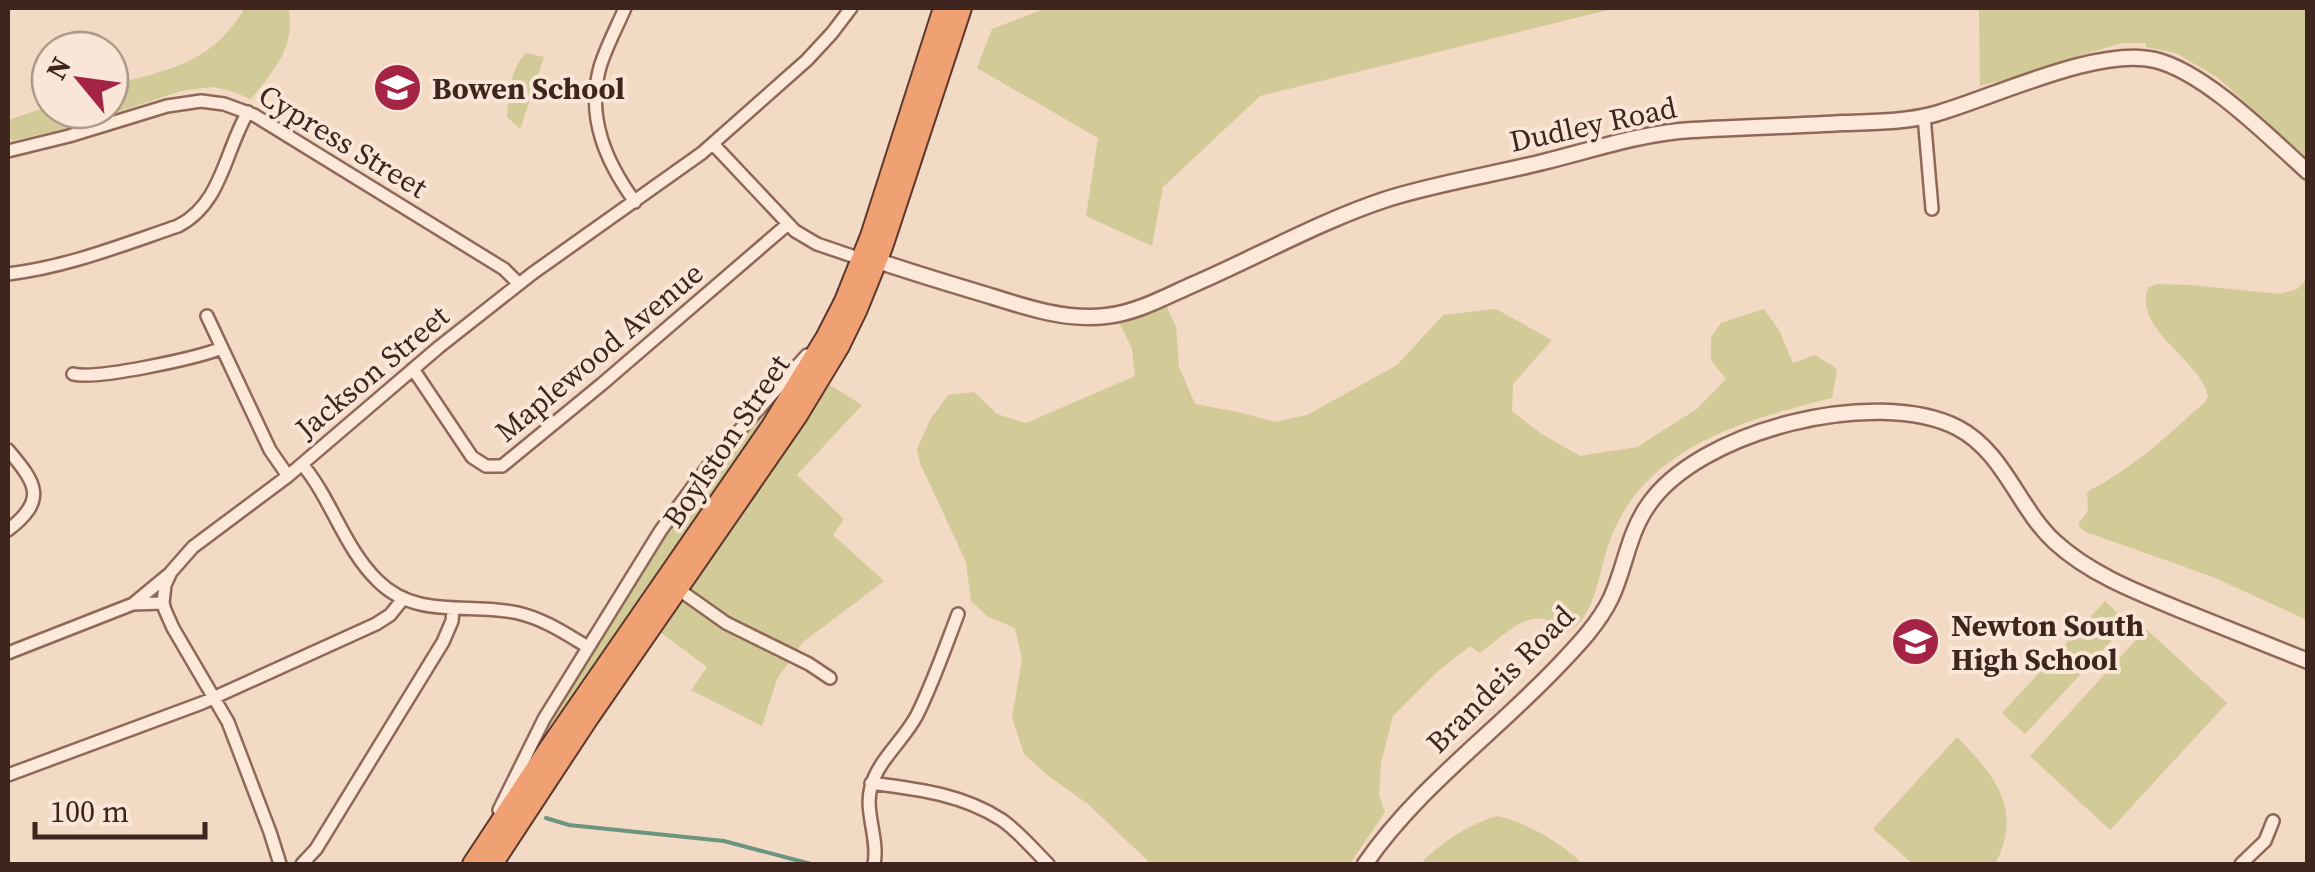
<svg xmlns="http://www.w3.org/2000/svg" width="2315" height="872" font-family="'Source Serif 4',serif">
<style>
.green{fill:#d2ca97}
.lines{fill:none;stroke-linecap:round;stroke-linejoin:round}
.stream{stroke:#6c9581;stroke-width:4}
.minor-casing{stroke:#906859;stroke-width:16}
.tertiary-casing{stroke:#906859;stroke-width:19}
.trunk-casing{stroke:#5d382d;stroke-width:22}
.minor{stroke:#fce9da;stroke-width:11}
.tertiary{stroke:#fce9da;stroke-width:14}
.trunk{stroke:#f0a174;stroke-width:18}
.labels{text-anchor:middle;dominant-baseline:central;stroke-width:8;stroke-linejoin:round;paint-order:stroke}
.poi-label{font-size:30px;font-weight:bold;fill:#3e261e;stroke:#f9e6d6;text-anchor:start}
.street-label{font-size:30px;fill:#3e261e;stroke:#f9e6d6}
</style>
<rect width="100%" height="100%" fill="#f2dac5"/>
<!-- green -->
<path class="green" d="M245 8H289C295 48 275 69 251 99L231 91 212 87 181 91 72 127 12 141 8 133V120L50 106V110H110V86C171 68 209 66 245 8Z
M1047 8H1616L1260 96 1163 187 1152 246 1086 216 1098 138 977 68 992 29Z
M1979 8H2307V158L2218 78 2176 53 2145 47 2146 43H2122L2068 59V63L1980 86Z
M526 53 544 57 521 127 519 128 507 117C509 95 510 69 526 53Z
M2307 279V620L2213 577 2086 532 2079 527V523L2088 511 2087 494 2090 490C2134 468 2170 433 2206 401L2208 396C2200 359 2133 330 2148 288L2156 284 2190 285 2280 294 2297 289Z
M1166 305 1176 327 1179 367 1195 404 1238 412 1275 422 1307 415 1397 365 1443 315 1496 309 1552 340 1513 384 1512 411 1540 433 1580 456 1637 447 1697 409 1726 379 1711 360V337L1721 323 1764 309 1779 330 1793 363 1815 355 1837 369 1832 398C1764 415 1687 435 1640 489 1626 505 1616 523 1609 543 1598 572 1596 623 1561 635 1557 630 1555 625 1550 622 1528 607 1496 642 1480 653L1470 646 1437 672 1393 716 1381 763 1379 795 1385 812 1350 864H1151L1088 804 1047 775 1024 754 1012 718 1022 659 1015 628 988 617 971 601 966 562 920 463 917 449 930 420 948 395 974 392 997 414 1026 423 1135 376 1132 349 1118 320Z
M830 385 862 405 797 475 844 519 833 535 884 581 803 642 777 679 762 726 691 690 707 667 660 632Z
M773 403 553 725 547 727 633 584 687 503 729 449Z
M2105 601 2128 623 2025 734 2002 713Z
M2146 629 2227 703 2110 830 2030 756Z
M1957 737C1994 775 2024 809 1995 864H1913L1873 829Z
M1497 816C1528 823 1560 842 1583 864H1420C1442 842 1467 825 1497 816Z"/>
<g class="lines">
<!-- stream -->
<path class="stream" d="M546 818 569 825 724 841 811 864"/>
<defs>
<path id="minor" d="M625 8C617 27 606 47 600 67 586 117 606 162 635 202
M1924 116 1932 209
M713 144 795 231 817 244 861 259
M8 151 69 136 167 106 201 101 224 104 254 115 504 269 519 284
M8 274C67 267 122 245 178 226 222 204 225 150 248 112
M207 316 270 450 288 476
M413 369 472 457 486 466H502L602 384 788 224
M73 374C97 380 197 358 222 348
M8 450C37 484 47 500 8 530
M302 464C332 500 344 548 378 581 417 620 470 602 518 613 544 619 566 634 588 647
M678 589 726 623 809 664 830 678
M133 604 168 575
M8 653 133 604 163 603
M8 775 202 703 376 624 390 615 403 599
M871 783C917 789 962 794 1002 820 1019 832 1034 850 1048 864
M499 810 544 719 661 530 712 461 807 355
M280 864 270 832 228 722 173 628 165 610 163 603 165 585 171 572 193 547 288 476 439 347 533 273 702 153 807 60 832 33 851 8
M302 864 316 849 443 642 452 621 453 610
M874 864C879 838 864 812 871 787 878 760 904 740 917 715 933 683 945 648 958 614
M2241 864 2265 841 2273 821"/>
<path id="tertiary" d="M878 261C914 273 950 284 987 295 1025 307 1066 321 1106 316 1136 313 1165 297 1192 285 1257 257 1320 221 1387 199 1438 183 1491 175 1543 162 1592 150 1641 133 1692 130 1742 127 1793 126 1844 123 1874 122 1906 122 1935 114 1992 98 2098 46 2155 60 2205 72 2269 137 2308 172
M1365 864C1418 787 1496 732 1560 664 1579 644 1599 623 1611 598 1625 568 1628 535 1647 507 1697 430 1877 386 1958 428 2004 452 2018 508 2055 542 2092 576 2142 594 2188 613 2228 629 2268 645 2308 661"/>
<path id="trunk" d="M472 864 548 749 771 426 825 338 844 301 870 236 943 8
M493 864 587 721 797 417 840 346 858 309 883 247 962 8"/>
</defs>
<!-- minor casing -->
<use href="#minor" class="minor-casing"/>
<!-- tertiary casing -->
<use href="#tertiary" class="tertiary-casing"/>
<!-- trunk casing -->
<use href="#trunk" class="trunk-casing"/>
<!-- minor -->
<use href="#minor" class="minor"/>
<!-- tertiary -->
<use href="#tertiary" class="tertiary"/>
<!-- trunk -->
<use href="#trunk" class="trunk"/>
</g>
<!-- icons -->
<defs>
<symbol id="school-disc" viewBox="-11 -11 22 22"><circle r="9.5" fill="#a52344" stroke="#f9e6d6"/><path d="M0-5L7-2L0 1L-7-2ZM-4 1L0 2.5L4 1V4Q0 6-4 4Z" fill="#fff"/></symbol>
</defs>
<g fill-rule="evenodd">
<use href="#school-disc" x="370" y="60" width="55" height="55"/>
<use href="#school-disc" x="1888" y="614" width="55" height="55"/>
</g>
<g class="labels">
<!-- poi labels -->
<g class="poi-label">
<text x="432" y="88">Bowen School</text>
<text x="1951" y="625">Newton South<tspan x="1951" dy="34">High School</tspan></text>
</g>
<!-- street labels -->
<g class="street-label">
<text transform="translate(1593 124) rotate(-12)">Dudley Road</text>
<text transform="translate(343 141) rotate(31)">Cypress Street</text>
<text transform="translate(599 352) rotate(-40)">Maplewood Avenue</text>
<text transform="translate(372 372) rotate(-40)">Jackson Street</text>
<text transform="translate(726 441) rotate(-56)">Boylston Street</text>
<text transform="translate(1500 679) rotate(-45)">Brandeis Road</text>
</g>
</g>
<!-- border -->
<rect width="2315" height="872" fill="none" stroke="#3e261e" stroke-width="20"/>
<!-- north arrow -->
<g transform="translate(80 80) rotate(299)"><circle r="48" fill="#f9e6d6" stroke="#ae998c" stroke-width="2.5"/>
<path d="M0-8L18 38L0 25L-18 38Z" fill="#a52344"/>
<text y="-15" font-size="28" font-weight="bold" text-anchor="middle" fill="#3e261e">N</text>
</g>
<!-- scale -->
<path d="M35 822v15h170v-15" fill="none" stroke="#3e261e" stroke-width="5"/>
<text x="50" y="822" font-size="30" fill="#3e261e" stroke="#f9e6d6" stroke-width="8" paint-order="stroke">100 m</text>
</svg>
